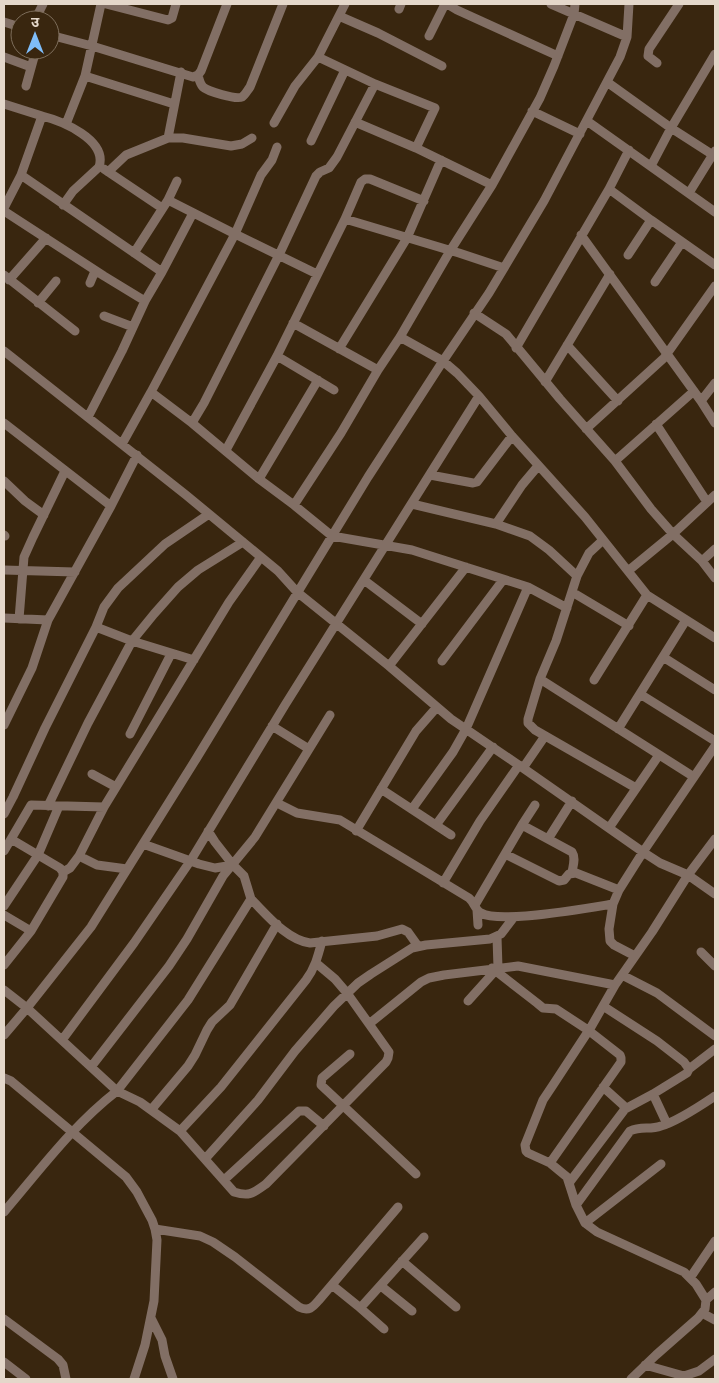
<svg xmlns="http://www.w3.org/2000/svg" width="719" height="1383" font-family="'Times New Roman','Noto Sans Devanagari',serif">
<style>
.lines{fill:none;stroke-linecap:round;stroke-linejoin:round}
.minor{stroke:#826f65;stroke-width:9}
</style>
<rect width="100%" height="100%" fill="#39260f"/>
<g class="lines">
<!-- minor -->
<path class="minor" d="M106 4 168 20 172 18 176 4
M447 4 457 10 558 56
M551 4 627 37
M399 9 401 4
M339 16 378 33 442 66
M35 20 43 4
M4 22 20 27
M50 35 92 46 193 77 198 75 201 71 227 4
M429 36 445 4
M4 57 31 67
M318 57 375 84 435 108 416 148
M657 63 648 56 649 49 679 4
M198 75C199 79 200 84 203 87 207 91 236 100 242 97 245 95 247 91 250 87L283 4
M85 76 174 104
M607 82 671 128 713 155
M26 86 36 50
M4 104 42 116 21 175 4 208
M532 111 580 134
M42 116C62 121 108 140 99 167L73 191 63 205
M587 121 715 212
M355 122 416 148 492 185
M274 123 295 86 318 57 345 4
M66 124 85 76 101 4
M168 138 181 72
M311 141 345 70
M651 166 671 128 715 54
M104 169 162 208
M108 172 126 155 168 138H183L231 146 242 144 252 138
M21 175 162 272
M609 189 651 220 715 265
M689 193 715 151
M168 200 235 234 317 274
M424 201 370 179H365L361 182 345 219 459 253 504 268
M4 211 104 276 145 301
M581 235 701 401 715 423
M134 253 168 200 177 181
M628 255 651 220
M4 275 75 331
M9 280 46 238
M655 282 682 242
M90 283 95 271
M38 303 56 281
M474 313 506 334 560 399 615 461 651 509 673 534 702 561 715 578
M104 316 133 327
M293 323 378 370
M400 337 443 361 457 373 479 396 512 436 585 517 647 595 715 638
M567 345 618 401
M516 348 609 189 629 150
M339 349 407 238 441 160
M4 351 186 495 278 571 297 592 389 666 451 719 523 768 643 852 660 863 688 875 715 894
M277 356 334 390
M545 382 610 274
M151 392 235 234 261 175 272 160 277 147
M701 401 715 383
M88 417 122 351 145 301 162 272 193 213
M4 423 111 506
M192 423 204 403 279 255 316 176 320 172 329 168 337 157 375 84
M656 424 707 502
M586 429 664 358 715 286
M122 444 151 392 192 423 259 479 294 505 332 536 412 550 528 587 567 608
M226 450 277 356 345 219
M615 461 694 391
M430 475 473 483 477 482 512 436
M259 479 318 380
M4 481 25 501 44 515
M412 504 496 524 530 536 549 550 577 576
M294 505 341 433 378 370 400 337 450 251 492 185 540 98 554 66 574 14 575 4
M496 524 522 485 538 466
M4 535 5 536
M603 540 589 553 577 576 556 641 540 679 528 719V723L535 730 636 788
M702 561 715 549
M4 570 75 572
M628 571 673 534 715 495
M364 580 422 624
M572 592 629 626
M4 618 48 620
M19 619 24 557 33 537 65 471
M96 627 132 641 194 660
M663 657 715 690
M442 661 503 580
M389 666 466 567
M540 679 694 777
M594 680 647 595
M640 694 715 741
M4 725 32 668 48 620 111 506 137 455
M272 726 309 749
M618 729 686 620
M130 734 171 654
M523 768 545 736
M92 774 116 787
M381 789 451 835
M277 803 297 813 340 820 469 898C474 902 475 910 481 913 500 924 588 908 613 904
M48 806 88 723 132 641 154 614 178 587 198 570 243 542
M412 809 453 752 466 729 528 587
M4 814 13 797 45 728 96 627 104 607 118 588 165 544 209 514
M436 825 493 747
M522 825 572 852C576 858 573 866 572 872
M609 828 659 755
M356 831 416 731 437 707
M548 839 572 801
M143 844 199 864 215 868 233 865
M4 851 31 805 104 807 229 602 261 557
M505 854 559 881 564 880 569 874 576 873 619 890
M79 856 97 865 127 869
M63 872 70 868 79 856 104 807
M443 883 480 821 519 765
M251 899C267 915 287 940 310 943L377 936 402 929 408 932 418 946
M475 905 522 825 535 805
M4 906 38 855 59 806
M477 910 478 925
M4 915 31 931
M497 937 498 968
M701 952 715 966
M635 956 614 945 610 941 609 929 613 904 619 890 643 852 715 746
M4 965 31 931 63 877V872L60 868 11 839
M492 968 537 1003 543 1008 556 1009 588 1030 620 1055 621 1058V1062L550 1163
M622 975 657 993 715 1036
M4 990 27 1008 117 1091 188 1000 251 899 244 876 233 865 215 842 208 831
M468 1001 495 971
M603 1006 657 1041 684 1062 689 1069 687 1073 653 1094 625 1109
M369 1024 421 982 429 978 444 975 518 966 615 985
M4 1035 27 1008 91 927 196 759 368 477 443 361 489 293 544 201 620 57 627 37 629 4
M62 1040 134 943 191 860 285 705 479 396
M350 1054 322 1078 321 1085 416 1174
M91 1067 169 966 187 939 223 876 255 837 330 715
M689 1069 715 1049
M4 1078 11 1081 126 1177 137 1192 152 1220 155 1229 157 1240 154 1301 145 1345 134 1379
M653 1094 667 1124
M151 1110 188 1066 195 1055 207 1030 212 1022 230 1005 277 924
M180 1131 221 1087 306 980C315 968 318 956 322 941
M205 1159 258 1100 295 1051 334 1006 358 983 371 974 412 948 426 945 490 939 501 934 514 917
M224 1180 299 1111H306L324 1126
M569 1183 625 1109 623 1105 603 1087
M576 1205 630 1131C641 1126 650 1130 661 1126 678 1121 700 1106 715 1096
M4 1212C40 1170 73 1125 117 1091L140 1102 180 1131 234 1192C250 1197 253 1193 266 1184L386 1062 388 1058 389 1052 347 993 335 979 316 963
M585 1223 661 1164
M155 1229 200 1236 213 1242 235 1257 299 1307C309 1312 313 1307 319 1300L398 1207
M402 1261 456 1307
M690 1278 715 1241
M332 1285 358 1306H362L424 1237
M381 1286 412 1311
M706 1300 715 1292
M358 1306 384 1329
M702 1313 715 1320
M151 1318 162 1340 165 1356 173 1379
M4 1319 58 1359 63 1365 66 1379
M4 1362 26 1379
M645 1365 684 1376 699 1371 715 1359
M631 1379 656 1355 698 1318 705 1309 706 1300 696 1284 684 1272 597 1232 585 1223 576 1205 567 1177 550 1163 528 1153 526 1151 525 1145 543 1100 553 1085 591 1027 615 985 652 932 688 875 715 839"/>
</g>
<!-- border -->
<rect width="719" height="1383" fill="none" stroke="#e4d7ca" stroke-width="10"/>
<!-- north arrow -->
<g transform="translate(35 35)"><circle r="24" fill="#39260f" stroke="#7d6d5a"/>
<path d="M0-4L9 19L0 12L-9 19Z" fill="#7fbdf9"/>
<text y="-8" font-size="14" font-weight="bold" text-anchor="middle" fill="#e4d7ca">उ</text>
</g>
</svg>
